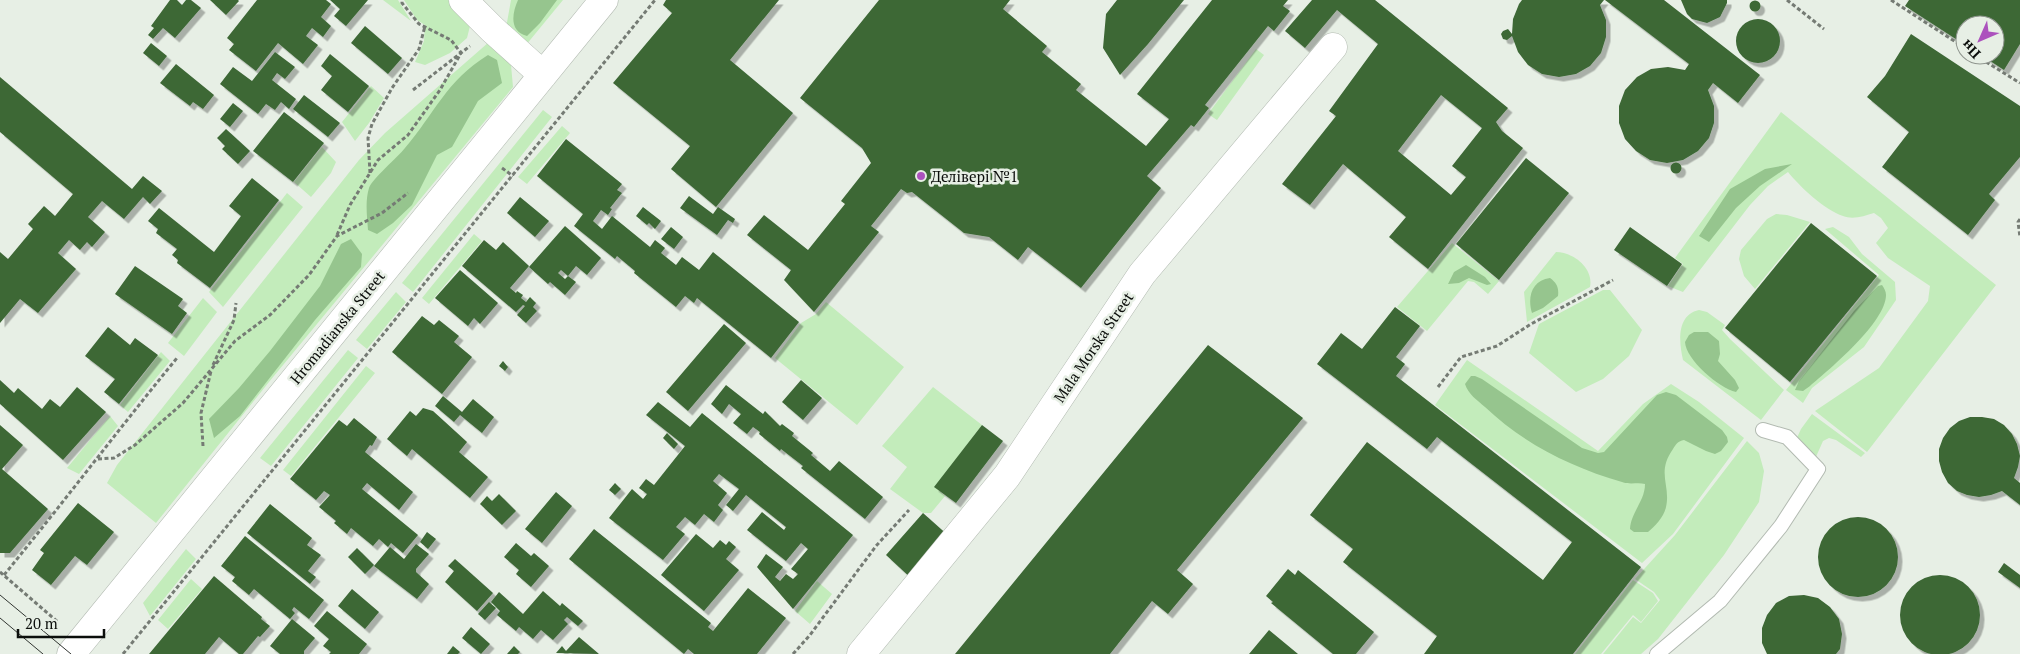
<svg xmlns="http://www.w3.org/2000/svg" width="2020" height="654" font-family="'PT Serif',serif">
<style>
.green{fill:#c3ecbb}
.forest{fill:#96c58e}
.building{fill:#3d6736;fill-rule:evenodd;filter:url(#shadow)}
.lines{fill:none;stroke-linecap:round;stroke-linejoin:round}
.service-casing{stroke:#b2bab1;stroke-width:16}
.minor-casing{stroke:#b2bab1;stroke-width:29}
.path{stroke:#757b74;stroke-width:3;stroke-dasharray:4 2.5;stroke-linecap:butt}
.service{stroke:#fff;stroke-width:14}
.minor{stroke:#fff;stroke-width:28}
.tram{stroke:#313531;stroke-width:1}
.poi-dot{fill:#ac52bd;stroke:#e7efe5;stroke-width:2}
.labels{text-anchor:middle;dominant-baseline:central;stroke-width:5;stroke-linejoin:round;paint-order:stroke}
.poi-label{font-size:15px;fill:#0b0e0b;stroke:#e7efe5;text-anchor:start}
.street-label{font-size:15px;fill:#0b0e0b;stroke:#e7efe5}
</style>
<defs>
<filter id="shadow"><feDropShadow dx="4.5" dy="4.5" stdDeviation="0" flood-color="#0004"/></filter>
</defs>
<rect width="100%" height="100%" fill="#e7efe5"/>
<!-- green -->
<path class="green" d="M383 0H398L411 21Z
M404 0H448L471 22 467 38 450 53 425 65 415 62 424 41 425 25 417 20Z
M511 0H563L526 45 506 28Z
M489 42 511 65 513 87 269 382 156 523 107 483 117 465 359 160 385 133Z
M1256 49 1264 55 1217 120 1208 114Z
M371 86 384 98 369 123 355 141 342 122Z
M543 110 552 117 413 292 402 283Z
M1781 112 1996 285 1867 452 1815 411 1879 368 1928 301 1930 286 1888 258 1876 243 1888 228 1881 218 1874 213C1864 216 1853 220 1843 216 1825 210 1800 187 1788 172L1768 186 1750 205 1683 292 1668 286 1683 264 1675 258Z
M562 126 570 133 527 184 518 177Z
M322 147 336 162 331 173 311 197 294 182Z
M287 193 303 207 223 307 209 292Z
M1776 214 1787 215 1810 222 1755 289 1744 276 1739 259 1741 250 1767 219Z
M1833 227 1849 237 1862 254 1895 282 1896 300 1864 347 1812 388 1803 403 1786 390 1879 275 1825 229Z
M474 234 482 241 429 304 422 298Z
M1452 243 1499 281 1488 294 1474 282 1468 281 1427 331 1397 307Z
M1556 252C1573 252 1594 268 1590 287L1527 322 1524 292Z
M1603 290H1610L1642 330 1629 356 1603 379 1576 392 1529 353 1539 324Z
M396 292 406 302 367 349 356 340Z
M203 298 217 312 184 356 168 343Z
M826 302 904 367 857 425 775 358 801 323 816 314Z
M1699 310 1707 312 1725 325 1722 330 1730 339 1784 390 1761 420 1683 360C1679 343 1676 315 1699 310Z
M348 350 358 358 271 466 260 458Z
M161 352 170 361 128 412 120 405Z
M1467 360 1598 451 1643 404 1671 384 1699 402 1744 438 1673 534 1642 563 1435 405Z
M366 366 375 373 291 476 283 470Z
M933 387 982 425 935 487 945 496 931 513H923L890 489 907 467 882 446Z
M1812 414 1865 453 1861 457 1836 440 1829 438 1823 441 1815 459 1795 442 1801 429Z
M110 416 118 426 79 474 67 468Z
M1747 441 1759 453 1764 471 1759 502 1724 555 1658 639 1641 654H1603L1633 617 1641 623 1660 600 1654 592 1635 579 1675 535Z
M186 549 196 559 150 616 143 603Z
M191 579 202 589 168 629 158 620Z
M1633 580 1653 593 1658 601 1641 622 1633 615 1601 654H1575Z
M817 581 832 594 810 624 795 611Z"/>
<!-- forest -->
<path class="forest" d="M518 0H557L540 23 527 36C509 32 512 13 518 0Z
M488 55 497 60 502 83 478 101 452 147 437 155 412 205 393 223 377 234 368 230C367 216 365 201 369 188 372 179 398 157 405 148 435 113 446 81 488 55Z
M1792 164 1760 186 1736 208 1709 242 1699 236 1730 189 1765 169Z
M351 239 362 254 361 267 315 320 240 416 214 438 209 419 239 388 270 351 320 286 341 244Z
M1466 265 1485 277 1491 284 1487 285 1469 278 1459 283 1448 284 1454 272Z
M1550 278C1557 283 1559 288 1558 296L1543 308 1532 313C1527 297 1532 280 1550 278Z
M1882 285C1884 288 1886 291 1886 295 1886 322 1830 369 1810 386L1803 391 1795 390 1799 381 1854 311 1878 286Z
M1694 332H1708L1719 341 1720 354 1718 361 1735 380 1739 388 1736 392C1719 388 1686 360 1685 342L1689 335Z
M1471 376H1475L1482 379 1582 448 1598 453 1604 452 1657 395 1666 392 1676 395 1722 430 1727 437 1728 442 1721 451 1715 454 1706 451 1684 440C1678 441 1676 444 1673 449 1656 473 1671 485 1666 507 1664 517 1655 526 1648 532H1634L1630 529C1631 512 1645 501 1645 484 1638 482 1630 485 1622 482 1571 467 1524 444 1485 407 1477 400 1468 394 1465 384Z"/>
<!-- building -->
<path class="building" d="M170 0H177L182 5 186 0H191L201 8 175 38 163 28 153 39 148 35 154 28 151 26Z
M210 0H238L239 1 226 15Z
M257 0H326L331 4 321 17 331 26 323 37 312 28 306 36 318 45 303 64 278 43 256 71 229 50 234 44 227 38Z
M330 0H368L346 26 334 16 340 9Z
M666 0H779L730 60 793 113 716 207 671 169 690 146 613 83 672 13 663 5Z
M879 0H1010L1003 9 1047 46 1042 52 1081 84 1076 90 1146 146 1169 119 1137 94 1212 0H1288L1283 6 1290 11 1274 31 1268 26 1205 105 1209 108 1194 127 1191 125 1147 176 1161 188 1081 288 1028 247 1018 260 989 237 964 233 912 192 907 193 901 189 871 226 879 232 814 312 784 280 791 270 747 235 764 215 808 250 845 204 841 201 871 163 862 148 800 98Z
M1117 0H1184L1148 44 1120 75 1103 48 1106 14Z
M1312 0H1375L1508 108 1496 122 1502 131 1523 148 1428 269 1389 237 1406 217 1343 164 1310 205 1282 184 1336 116 1329 111 1378 44 1337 10 1305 48 1285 31ZM1441 95 1482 128 1452 166 1466 177 1451 195 1398 151Z
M1522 0H1604L1600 5 1606 20V37L1601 53 1590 66 1576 74 1559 77 1542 74 1528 65 1518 52 1512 36 1507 40 1503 39 1501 34 1503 31 1508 29 1512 34 1513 19 1519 4Z
M1605 0H1664L1760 75 1738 103 1713 83 1708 90 1714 106V123L1709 138 1698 151 1683 160 1667 163 1650 160 1636 151 1625 139 1619 123V106L1625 90 1637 77 1651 69 1668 67 1685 70 1689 64Z
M1681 0H1727V3L1720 17 1707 23 1692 19 1687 14Z
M1909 0H2020V44L2004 70 1981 55H1995V25H1965V45L1905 6Z
M1749.5 6a5.5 5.5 0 1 1 11 0a5.5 5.5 0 1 1-11 0Z
M1736 41a22 22 0 1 1 44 0a22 22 0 1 1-44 0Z
M365 26 402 58 388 74 351 43Z
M1911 34 2020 106V157L1989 194 1995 200 1968 235 1882 167 1909 132 1867 97 1885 76Z
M151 43 167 56 159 66 143 53Z
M275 52 295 67 285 79 277 73 272 80 296 99 289 109 281 102 275 110 266 104 258 114 220 84 233 67 252 81Z
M330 54 369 86 348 112 321 90 332 76 321 66Z
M176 64 214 95 203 109 193 102 190 106 160 83Z
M0 77 132 189 143 176 162 191 150 204 143 197 124 219 102 201 88 217 105 232 92 247 87 242 80 250 69 240 58 253 76 269 38 313 20 299 0 323V252L8 259 33 229 28 224 44 206 55 216 73 194 0 132Z
M304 95 340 123 328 137 293 109Z
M233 103 243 111 230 127 220 119Z
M284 112 324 143 293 182 253 151Z
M226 129 250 151 238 164 222 149 225 146 217 138Z
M566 139 622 184 617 190 622 193 610 208 612 209 608 215 601 210 593 221 602 229 612 216 650 247 655 240 665 248 661 253 676 265 682 257 699 270 713 252 799 322 771 358 697 298 694 303 685 296 676 307 634 273 635 271 617 256 615 259 574 226 583 214 537 176Z
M1526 158 1569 193 1499 280 1456 244Z
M1670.5 168a5.5 5.5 0 1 1 11 0a5.5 5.5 0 1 1-11 0Z
M252 178 279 200 210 288 177 263 178 260 172 255 177 249 156 233 158 229 148 221 159 208 214 252 241 216 229 206Z
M689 196 713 214 718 207 735 219 733 223 728 220 717 235 680 208Z
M520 197 549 221 535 237 507 213Z
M643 207 661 221 655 229 649 223 647 225 636 216Z
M1811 223 1877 276 1790 382 1725 328Z
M565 226 601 258 587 275 576 266 568 276 561 270 558 273 565 279 568 276 576 282 565 295 550 282 548 284 529 267Z
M671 227 683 237 674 249 661 239Z
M1630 227 1682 264 1667 286 1614 250Z
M484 240 496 250 503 242 529 266 510 288 516 293 517 291 523 295 521 298 526 302 530 297 536 303 533 307 537 311 526 323 517 315 525 306 523 305 516 312 462 266Z
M135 266 183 299 178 306 187 313 172 334 115 294Z
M460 270 498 303 480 324 474 318 468 326 435 298Z
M1395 307 1420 326 1396 357 1405 364 1396 376 1641 567 1573 654H1424L1437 636 1343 562 1353 549 1310 515 1367 442 1543 580 1572 542 1437 437 1427 449 1317 364 1341 333 1362 349Z
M422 316 434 325 439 320 459 336 454 342 472 357 442 394 392 352Z
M724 324 746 343 688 411 666 392Z
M108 327 130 345 135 338 158 355 119 404 104 392 115 379 85 356Z
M1208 345 1303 418 1177 570 1193 584 1168 614 1152 601 1110 654H955Z
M503 361 508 367 505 371 499 366Z
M0 380 14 393 18 388 42 409 50 399 60 407 77 387 106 412 63 460 0 404Z
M801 380 822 398 803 420 782 402Z
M726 385 763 414 765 411 780 426 782 424 794 433 792 436 813 453 811 455 830 471 839 461 883 497 865 519 801 468 803 466 781 449 780 451 759 434 760 432 753 427 747 434 733 423 741 414 729 404 722 414 711 404Z
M443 396 462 412 473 399 494 417 482 433 460 415 454 422 435 406Z
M658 402 690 427 702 413 853 535 793 609 757 567 766 554 783 567 775 577 780 581 786 574 793 579 798 574 791 569 808 549 801 543 786 561 747 530 762 512 784 530 786 527 746 495 733 511 726 505 739 489 719 474 713 481 727 493 718 505 723 510 714 522 704 514 695 525 685 517 676 527 685 534 663 560 609 518 632 489 643 499 647 494 639 488 646 479 654 485 685 446 646 415Z
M423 408 433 411 467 442 459 452 488 477 470 498 412 449 407 456 387 439 410 411 416 416Z
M1970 417H1982L1994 419 2004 425 2012 434 2017 444 2020 456 2018 467 2014 478 2020 483V505L2002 491 1991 495 1979 497 1967 495 1957 491 1948 483 1942 472 1939 461V449L1943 438 1950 428 1959 421Z
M354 418 377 437 372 446 370 445 365 452 413 492 399 510 367 483 362 489 418 535 403 553 391 543 388 547 379 539 373 546 351 528 347 534 334 523 336 521 319 507 330 495 324 491 316 500 290 479 339 420 347 426Z
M0 425 23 445 2 469 48 509 10 553H0Z
M982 425 1003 441 956 503 934 487Z
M667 433 678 444 674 449 663 438Z
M615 483 621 489 615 495 609 490Z
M556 492 572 506 542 543 525 529Z
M499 494 516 511 502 525 480 504 487 496 492 501Z
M78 503 114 532 87 565 75 556 51 585 32 570 44 553 40 550Z
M270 504 312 538 307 545 321 555 308 571 316 577 310 584 247 533Z
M923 513 951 538 913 580 886 555Z
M1818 557a40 40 0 1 1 80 0a40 40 0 1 1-80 0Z
M594 529 711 623 708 627 713 631 748 588 786 618 757 654H694L688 649 684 654 569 559Z
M427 532 436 539 428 549 420 542Z
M696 534 713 548 720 540 726 545 729 541 736 547 726 559 739 570 704 611 661 575Z
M245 536 324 600 309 619 294 607 292 610 295 613 290 619 254 589 249 595 232 581 235 577 221 566Z
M516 543 531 556 534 553 549 566 531 587 516 574 519 570 504 557Z
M416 544 429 554 416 569V572L429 584 417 599 374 566 390 547 404 559Z
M357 548 374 565 365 574 348 557Z
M455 559 493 593 477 611 445 582 454 571 448 566Z
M2004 563 2020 575V588L1998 572Z
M1288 569 1295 575 1298 570 1374 632 1356 654H1333L1271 603 1273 602 1266 596Z
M1900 615a40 40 0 1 1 80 0a40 40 0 1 1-80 0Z
M214 576 262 617 261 619 270 626 260 637 258 636 243 654H239L219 637 205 654H149Z
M352 589 379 612 365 629 338 606Z
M543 591 560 606 562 603 583 621 578 626 567 617 564 620 568 624 553 640 541 630 533 639 519 627 516 631 497 615 500 611 491 602 499 592 523 614Z
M1804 595 1818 598 1830 607 1839 619 1842 634 1840 649 1836 654H1767L1762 643V628L1767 615 1776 603 1789 596Z
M489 602 496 608 485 620 478 614Z
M327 611 367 644 359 654H329L331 652 323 646 329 639 314 626Z
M292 619 315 638 304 651V654H280L270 646Z
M471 627 490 644 481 654 462 638Z
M1269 630 1298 654H1249Z
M579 637 599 654 556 653 562 646 566 651Z
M453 646 460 652 458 654H447Z
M514 646 520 652 518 654H507Z"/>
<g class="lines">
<defs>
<path id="service" d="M1657 654 1720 601 1781 526 1818 469 1787 437 1763 430"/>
<path id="minor" d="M463 0 492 29 543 75
M71 654 604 0
M861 654 1007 476 1142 274 1333 47"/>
</defs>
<!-- service casing -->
<use href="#service" class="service-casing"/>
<!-- minor casing -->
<use href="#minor" class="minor-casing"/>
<!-- path -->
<path class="path" d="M1787 0 1824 29
M1891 0 1965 48
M1975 55 2020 83
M413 90 470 46
M502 168 513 176
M370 173 368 138 372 124 392 88 419 49 425 26
M2020 219 2018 222 2020 237
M337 235 350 205 378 160 408 135 440 90 461 53 451 40 419 24 402 3V0
M213 365 234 320 236 303
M1438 387 1461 357 1497 346 1531 324 1613 280
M203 446 201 413 211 371
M98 459 114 458 135 445 183 403 235 341 270 315 309 275 337 236 382 213 408 193
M0 572 59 623
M4 575C63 503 118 430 177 358
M123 654 655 0
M793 654 810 635 876 546 909 510"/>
<!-- service -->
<use href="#service" class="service"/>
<!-- minor -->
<use href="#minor" class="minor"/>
<!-- tram -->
<path class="tram" d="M0 595 71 654
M0 618 43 654"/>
</g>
<!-- markers -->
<circle class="poi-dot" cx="921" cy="176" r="5"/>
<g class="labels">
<!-- poi labels -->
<g class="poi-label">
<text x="931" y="176">Делівері №1</text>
</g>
<!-- street labels -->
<g class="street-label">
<text transform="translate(337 327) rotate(-51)">Hromadianska Street</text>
<text transform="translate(1093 347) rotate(-56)">Mala Morska Street</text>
</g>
</g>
<!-- north arrow -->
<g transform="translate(1980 40) rotate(225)"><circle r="24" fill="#e7efe5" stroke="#8f958e"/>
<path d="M0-4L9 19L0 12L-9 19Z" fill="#ac52bd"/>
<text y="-8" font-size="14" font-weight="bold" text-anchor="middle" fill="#0b0e0b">Пн</text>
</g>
<!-- scale -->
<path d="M18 629v8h86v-8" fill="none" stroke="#0b0e0b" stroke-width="2.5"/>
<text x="25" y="629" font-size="15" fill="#0b0e0b" stroke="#e7efe5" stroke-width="4" paint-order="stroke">20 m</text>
</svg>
